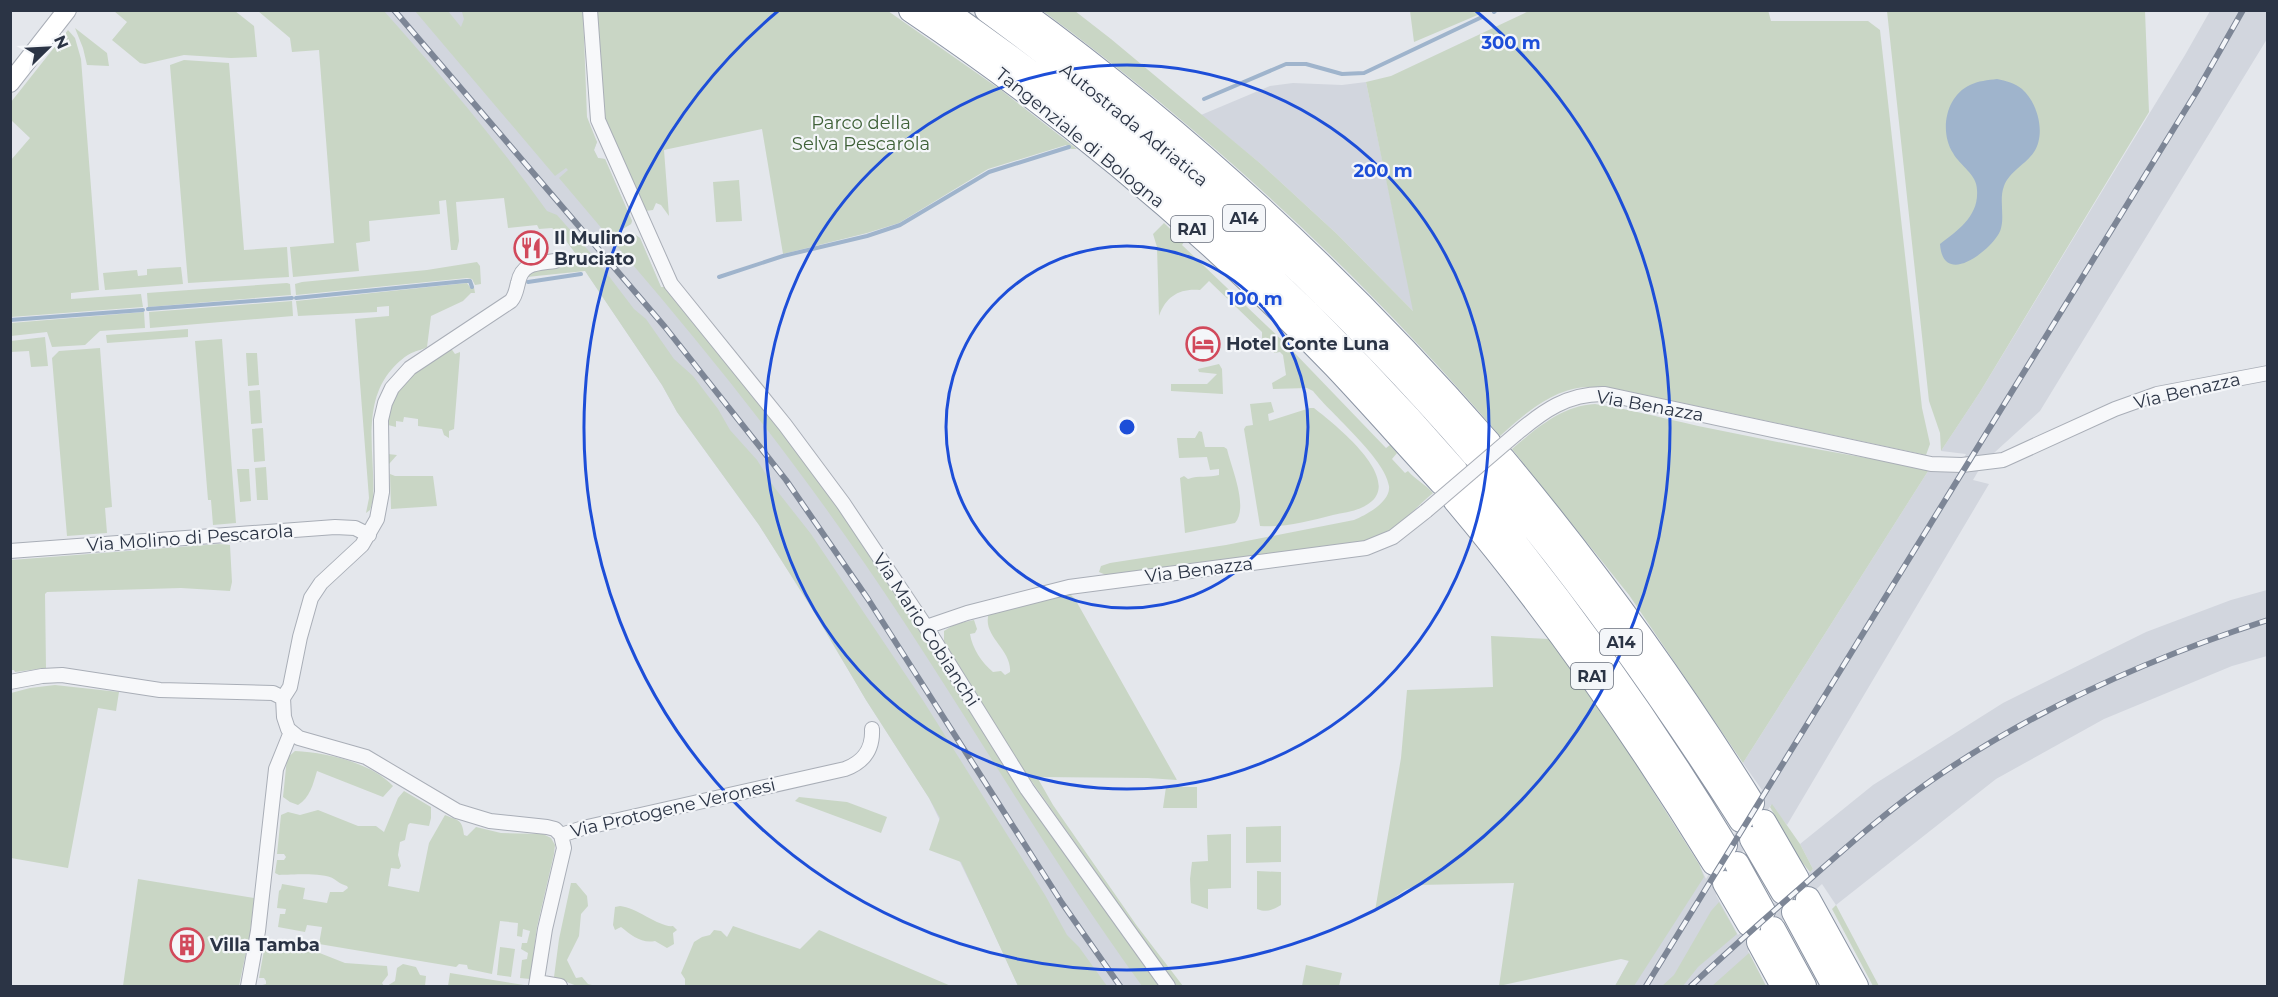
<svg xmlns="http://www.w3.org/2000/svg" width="2278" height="997" font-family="Montserrat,sans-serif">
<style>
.built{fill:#d2d6de}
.green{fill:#c9d6c5}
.water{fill:#9fb4cc}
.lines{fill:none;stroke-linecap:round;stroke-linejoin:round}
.stream{stroke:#9fb4cc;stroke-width:4}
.minor-casing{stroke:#a9aeb7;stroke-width:16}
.secondary-casing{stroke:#a9aeb7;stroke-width:20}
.motorway-casing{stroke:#8b94a3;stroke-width:26}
.minor{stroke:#f7f8fa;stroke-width:14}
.secondary{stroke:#fff;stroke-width:18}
.motorway{stroke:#fff;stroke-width:24}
.rail-casing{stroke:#7d8696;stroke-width:6}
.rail{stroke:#f4f6f9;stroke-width:4;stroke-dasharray:11;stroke-linecap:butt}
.minor-bridge-casing{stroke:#a9aeb7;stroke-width:16;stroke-linecap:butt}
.minor-bridge{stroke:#f7f8fa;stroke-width:14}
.ring{fill:none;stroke:#1d4ed8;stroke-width:3}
.labels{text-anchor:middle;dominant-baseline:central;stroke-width:4.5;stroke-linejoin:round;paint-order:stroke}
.shield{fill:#f4f6f9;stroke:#676e7b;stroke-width:1.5}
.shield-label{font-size:16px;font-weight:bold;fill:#2b3445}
.park-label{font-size:18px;fill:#3f6138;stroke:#f4f6f9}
.street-label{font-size:18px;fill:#2b3445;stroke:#f4f6f9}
.poi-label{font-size:18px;font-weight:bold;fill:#2b3445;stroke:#f4f6f9;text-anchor:start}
.centre{fill:#1d4ed8;stroke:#f4f6f9;stroke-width:3}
.ring-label{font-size:18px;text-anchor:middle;font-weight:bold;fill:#1d4ed8;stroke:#f4f6f9;stroke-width:4.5;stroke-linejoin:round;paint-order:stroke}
</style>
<rect width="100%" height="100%" fill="#e4e7ec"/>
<!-- built -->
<path class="built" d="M343 11H579L585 122 597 142 594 150 598 158 605 159 632 221 631 224 609 237 615 244 633 233 640 238 661 287H665L737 376 1037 813 1160 986H1018L989 922 929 798 866 700 811 607 759 525 677 412 662 385 588 275 578 255 564 238Z
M2210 11H2267V39L2040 411 1983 463 1973 480 1989 484 1787 825 1771 805 1716 895 1738 935 1813 869 1800 844 1873 785 2003 703 2146 632 2231 600 2267 590V656L2232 666 2104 719 1996 779 1836 905 1822 884 1748 951 1766 986H1615L1633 953 1699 864 1706 879 1762 790 1743 763 1930 468 1957 470 1966 454 1941 451 1980 392 2185 55Z
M1366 82 1414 312 1337 234 1261 164 1201 115 1270 86 1293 83 1342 85Z"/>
<!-- green -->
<path class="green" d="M491 10 583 11 587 117 597 142 594 150 598 158 605 159 632 221 631 224 609 237 559 178 568 170 566 168 555 176 415 11H448L461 27 464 19 462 12Z
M1768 10 1771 21H1868L1880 30 1922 408 1930 444 1926 455 1622 390C1612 389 1603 387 1594 387 1556 385 1526 413 1500 436 1364 277 1211 135 1043 11H1075L1111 39 1261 164 1337 234 1413 311 1366 82 1391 76 1529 11Z
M114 11H235L254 26 257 57 231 58 184 55 145 64 140 63 112 40 127 22Z
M258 11H384C441 75 497 141 547 211L557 215 595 258 634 309 646 319 674 359 693 376 718 409 730 430 757 460 774 487 811 534 924 702 1045 895 1067 935 1079 947 1107 986H1018L961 862 929 850 940 818 929 798 866 700 811 607 759 525 677 412 662 385 585 271 527 277C540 264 565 270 581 261L564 238 552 228 539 229 537 225 508 228 504 198 456 202 459 241 457 250H451L446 200 439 201 440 214 369 221 370 241 356 243 359 271 293 277 290 247 334 243 319 50 292 52 290 38Z
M596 11H888L1001 90 1077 149H1071L1066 145 988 169 899 223 867 233 783 254 762 129 664 150 669 216 661 205 656 203 653 210 645 211 620 152 613 142 604 116Z
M1410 11H1480V14L1414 42Z
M1887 11H2145L2149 112 1980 392 1941 451 1940 433 1929 401Z
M75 28 107 53 109 66 87 65 83 48Z
M68 30 75 38 81 59 99 290 71 293V299L141 294 143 307 11 317V160L30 138 11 120V102Z
M184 60 229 63 244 250 287 247 289 277 188 283 170 65Z
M739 180 742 221 716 222 713 182Z
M1164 223 1184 242 1182 245 1286 344 1386 448 1390 445 1397 453 1392 459 1405 473 1408 471C1416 480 1425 484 1433 493 1407 515 1398 531 1364 542L1106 575 1099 572 1101 566 1110 563 1226 545 1354 520C1366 515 1391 502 1389 486 1385 458 1331 414 1313 391L1307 388 1273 389 1272 383 1286 375 1283 355 1280 352 1274 353 1273 349 1268 350 1262 341V332L1209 281 1200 290C1180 288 1166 296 1159 316L1157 247 1153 234Z
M633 233 640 238 661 287H665L788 439 846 518 896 592 1037 813 1160 986H1142C1057 869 984 744 904 622 817 489 719 364 615 244Z
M477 262 480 266 481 284 475 285 472 279 467 278 296 295 295 284 302 282 427 270Z
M181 267 183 284 105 290 103 273 137 270 138 276 147 275V269Z
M287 283 290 284 291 295 148 307 147 293Z
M467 283 470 287H474L475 293H471L463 301 431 316 427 347C422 350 419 350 414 352 406 355 397 363 392 369 360 405 376 458 373 500L370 510 366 513 369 498 355 319 389 316V306L377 307V312L298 316 296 301Z
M292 301 293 316 150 328 149 312Z
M144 312 145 328 100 331 85 345 52 347 47 332 11 336V323Z
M188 329V337L107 343 106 335Z
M45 337 48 366 31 367 29 351 11 352V341Z
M222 339 236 523 213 525 211 500H208L195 341Z
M450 347 455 354 460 352V354L454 429 449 431V438L444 435 442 429 418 426V419L404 417 403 422 396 421V427L388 425V454L397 455 389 464C382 437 385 402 405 380 418 367 435 357 450 347Z
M100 348 112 507 105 508 107 533 67 536 52 358 59 351Z
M246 353H257L259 385 248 386Z
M1219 364 1222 369 1223 394 1171 391V384H1207L1217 374 1199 372 1198 369Z
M260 390 262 423 251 424 249 391Z
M1271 402 1274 412 1268 414 1269 421 1310 408H1314C1333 423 1400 475 1372 501 1361 511 1346 512 1333 515 1309 521 1284 528 1260 526L1244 429 1246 426 1253 425 1250 404Z
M1595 404C1635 410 1673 421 1713 429 1785 444 1857 457 1930 468L1743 763 1629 595 1512 449C1537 428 1561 406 1595 404Z
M263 428 265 461 254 462 252 429Z
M1199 431 1202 432 1205 447H1224L1227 449C1231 467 1249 507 1235 523L1185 533 1180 478 1184 476 1188 479C1199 475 1209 478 1219 475V469L1210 470 1207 457 1179 458 1177 438H1195Z
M266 467 268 500H257L255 468Z
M237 469H249L251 501 240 502Z
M390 474 395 476H433L437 506 391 509Z
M219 544 230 545 232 582 230 591 181 588 47 592 45 594 46 668 15 672 14 670H11V560Z
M1066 595H1071L1075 599 1177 780 1148 778 1037 777 1053 805 1137 926 1183 986H1177L1170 977 1023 769 944 643V631L955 624 974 620 977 629 975 633 970 634C972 648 982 663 993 672L1001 671 1005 675 1010 672C1012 649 981 636 989 613Z
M1491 636 1549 639 1620 739 1699 864 1704 877 1634 986H1615L1629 961 1621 959 1499 986 1514 883 1418 885 1405 890 1375 911 1401 758 1407 690 1493 687Z
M55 685 119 692 116 711 98 708 68 868 11 858V693L30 688Z
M295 751C325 752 372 763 393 786L383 797 317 771C313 784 310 798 298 805L290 802 283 797 287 758Z
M1166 787H1197V808H1163Z
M404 791 431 807V818L429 826 410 823 408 825 405 840 400 842 398 855 401 866 399 869 391 868 388 886 419 892 429 843 445 815C459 821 462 819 464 835L467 836 476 827 501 833 543 834 551 838 555 845 554 854 537 927 530 979 520 978 522 960 527 959 528 953 521 949 522 943H527L530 931 523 929 522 937 517 936 518 923 500 921 492 974 468 969 467 965 459 964 456 967 319 944 322 927 307 925 305 932 278 927 280 914H285L286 909 277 908 279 891 281 889 282 884 305 888 303 899 327 903 330 892H343L348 888 347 886C341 884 338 882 334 879 322 872 293 875 279 875L275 873 277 860H284L286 857 284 854H277L281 815 288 812 300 815 318 810 358 826H376L384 832 398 798Z
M799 797 847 802 887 817 881 833 795 801Z
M1772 804 1800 844 1813 869 1810 872 1801 861 1770 807Z
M1281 826V862L1246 863V827Z
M1231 834V888L1208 889V909L1191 903 1190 879 1192 862 1208 861 1207 835Z
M1257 871 1281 872V905C1272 910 1267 913 1257 909Z
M138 879 254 898 250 933 239 986H123Z
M571 883H576L587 896 588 906 581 914 579 936 567 960 576 978 582 977 588 984 596 986H577L554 977 559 939Z
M1719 902 1737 934 1698 967 1683 986H1662L1674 975 1711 911Z
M1836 905 1879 986H1873L1832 909Z
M620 906C636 907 660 928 673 926L677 930 673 933 674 944 667 948 655 941C642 944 631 935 621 927L615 930 613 925 615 907Z
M733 926 800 949 819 930 951 986H685V979L681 973 694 942 702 937 710 935 714 930 721 931 727 937Z
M268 946 312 950 345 963 387 966 388 975 382 983 384 986H259L266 984V981L264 978H259L264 950Z
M500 947 515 949 511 977 497 975Z
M1749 953 1766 986H1712Z
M403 964 416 967 420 975 426 976 425 986H387L395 981 397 968Z
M1306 965 1342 973 1339 986H1302Z
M450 973 524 985 527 986H448Z"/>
<!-- water -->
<path class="water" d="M1997 79C2006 81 2015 83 2022 89 2038 103 2046 134 2034 152 2026 164 2009 172 2004 186 1998 201 2007 221 1998 235 1986 254 1943 286 1940 244 1958 230 1979 216 1977 190 1977 174 1960 166 1953 153 1939 131 1946 96 1970 85 1978 81 1988 80 1997 79Z"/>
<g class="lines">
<!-- stream -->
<path class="stream" d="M1494 12 1496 10
M1204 99 1286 64H1306L1342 74 1364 73 1482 17
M719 277 783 256 867 236 900 225 989 172 1069 147
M528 282 581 274
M296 298 466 281H470L472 287
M148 309 292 298
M10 320 143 310"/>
<defs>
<path id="minor" d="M590 10 598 120 671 284 785 425 843 503 926 627 1027 789 1168 986
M555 261C537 264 522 262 518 283 516 290 516 295 511 301L410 368 392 388 385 403 381 420 382 492 377 519 362 545 321 583 311 598 300 637 290 687 283 698 284 717 288 729 299 738 366 757 457 811 490 821 547 827 555 829 561 835
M1516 434C1543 411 1568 393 1605 394L1931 464 1962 465 2003 460 2115 409 2157 394 2268 373
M10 551 335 527 355 528 369 535
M926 627 967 613 1069 587 1366 548 1393 537 1426 511
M10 682 42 676 62 675 160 690 273 693 283 698
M561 835 583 828 845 769C864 762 873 749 872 729
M537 982 560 986
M248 986 258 931 276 769 291 732
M536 986 545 929 564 848 561 835"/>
<path id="secondary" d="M10 83 67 10"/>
<path id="motorway" d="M911 10C1064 113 1207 233 1335 366 1371 404 1406 444 1442 483
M944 10C1134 142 1305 297 1456 471
M987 10C1166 141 1330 288 1474 455
M1019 10C1192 136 1348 282 1489 443
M1503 459C1594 568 1677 683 1752 803
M1488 472C1581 582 1664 699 1741 820
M1470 487C1564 601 1649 719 1725 845
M1455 500C1551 614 1636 736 1714 863
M1764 822 1797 879
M1752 839 1783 892
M1737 864 1763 911
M1725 883 1749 924
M1808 899 1856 986
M1794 912 1834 986
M1773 929 1804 986
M1759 942 1783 986"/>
</defs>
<!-- minor casing -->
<use href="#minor" class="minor-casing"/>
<!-- secondary casing -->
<use href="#secondary" class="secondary-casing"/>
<!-- motorway casing -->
<use href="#motorway" class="motorway-casing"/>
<!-- minor -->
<use href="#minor" class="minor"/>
<!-- secondary -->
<use href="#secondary" class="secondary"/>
<!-- motorway -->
<use href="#motorway" class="motorway"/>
<defs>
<path id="rail" d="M394 10 665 327 786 480 868 599 1062 903 1120 986
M1646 986 2197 91 2243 10
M1691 986C1726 953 1762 921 1799 889 1842 851 1884 813 1932 780 2035 709 2150 658 2268 620"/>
</defs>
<!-- rail casing -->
<use href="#rail" class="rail-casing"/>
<!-- rail -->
<use href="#rail" class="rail"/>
<defs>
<path id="minor-bridge" d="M1426 511 1516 434"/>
</defs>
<!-- minor-bridge casing -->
<use href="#minor-bridge" class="minor-bridge-casing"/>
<!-- minor-bridge -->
<use href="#minor-bridge" class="minor-bridge"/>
</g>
<!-- distance rings -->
<g class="ring">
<circle cx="1127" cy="427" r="181"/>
<circle cx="1127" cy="427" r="362"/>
<path d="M1476 11A543 543 0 1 1 778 11"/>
</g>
<!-- icons -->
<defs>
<symbol id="restaurant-ring" viewBox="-11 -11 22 22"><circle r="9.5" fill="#f4f6f9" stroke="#d1495b" stroke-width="1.5"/><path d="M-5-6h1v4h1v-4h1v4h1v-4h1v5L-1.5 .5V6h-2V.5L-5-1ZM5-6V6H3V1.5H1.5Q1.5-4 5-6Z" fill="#d1495b"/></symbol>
<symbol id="hotel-ring" viewBox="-11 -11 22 22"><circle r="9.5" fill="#f4f6f9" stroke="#d1495b" stroke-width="1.5"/><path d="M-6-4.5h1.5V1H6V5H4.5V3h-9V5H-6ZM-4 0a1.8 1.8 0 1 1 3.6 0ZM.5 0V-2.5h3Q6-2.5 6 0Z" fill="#d1495b"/></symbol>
<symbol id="building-ring" viewBox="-11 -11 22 22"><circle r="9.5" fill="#f4f6f9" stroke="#d1495b" stroke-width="1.5"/><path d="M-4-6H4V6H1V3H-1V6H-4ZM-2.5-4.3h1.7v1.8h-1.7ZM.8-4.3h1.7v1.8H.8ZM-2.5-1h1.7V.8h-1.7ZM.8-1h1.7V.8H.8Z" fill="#d1495b"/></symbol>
</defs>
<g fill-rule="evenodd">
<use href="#restaurant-ring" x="512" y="229" width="38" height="38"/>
<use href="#hotel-ring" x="1184" y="325" width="38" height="38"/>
<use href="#building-ring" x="168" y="926" width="38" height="38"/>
</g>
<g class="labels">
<!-- shield labels -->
<g class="shield">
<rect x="1223" y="205" width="42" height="26" rx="4.5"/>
<rect x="1171" y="216" width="42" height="26" rx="4.5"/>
<rect x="1600" y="629" width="42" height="26" rx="4.5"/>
<rect x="1571" y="663" width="42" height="26" rx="4.5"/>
</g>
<g class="shield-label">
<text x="1244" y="218">A14</text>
<text x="1192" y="229">RA1</text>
<text x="1621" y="642">A14</text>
<text x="1592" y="676">RA1</text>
</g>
<!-- park labels -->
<g class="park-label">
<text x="861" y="123">Parco della<tspan x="861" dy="21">Selva Pescarola</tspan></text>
</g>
<!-- street labels -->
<g class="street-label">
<text transform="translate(1134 125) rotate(39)">Autostrada Adriatica</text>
<text transform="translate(1080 138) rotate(39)">Tangenziale di Bologna</text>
<text transform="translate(2187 391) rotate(-13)">Via Benazza</text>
<text transform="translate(1650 406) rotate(10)">Via Benazza</text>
<text transform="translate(190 538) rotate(-4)">Via Molino di Pescarola</text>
<text transform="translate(1199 570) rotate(-7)">Via Benazza</text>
<text transform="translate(926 630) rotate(57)">Via Mario Cobianchi</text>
<text transform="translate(673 808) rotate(-13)">Via Protogene Veronesi</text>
</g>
<!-- poi labels -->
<g class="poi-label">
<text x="554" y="238">Il Mulino<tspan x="554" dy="21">Bruciato</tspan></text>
<text x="1226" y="344">Hotel Conte Luna</text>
<text x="210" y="945">Villa Tamba</text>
</g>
</g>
<circle cx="1127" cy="427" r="9" class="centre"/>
<g class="ring-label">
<text x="1511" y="49">300 m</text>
<text x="1383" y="177">200 m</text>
<text x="1255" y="305">100 m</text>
</g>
<!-- border -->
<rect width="2278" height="997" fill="none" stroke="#2b3445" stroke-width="24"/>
<!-- north arrow -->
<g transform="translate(48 48) rotate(66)" stroke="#f4f6f9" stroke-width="4.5" paint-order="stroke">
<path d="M0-4.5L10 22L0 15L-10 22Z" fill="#2b3445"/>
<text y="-9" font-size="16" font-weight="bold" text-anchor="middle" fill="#2b3445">N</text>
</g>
</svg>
